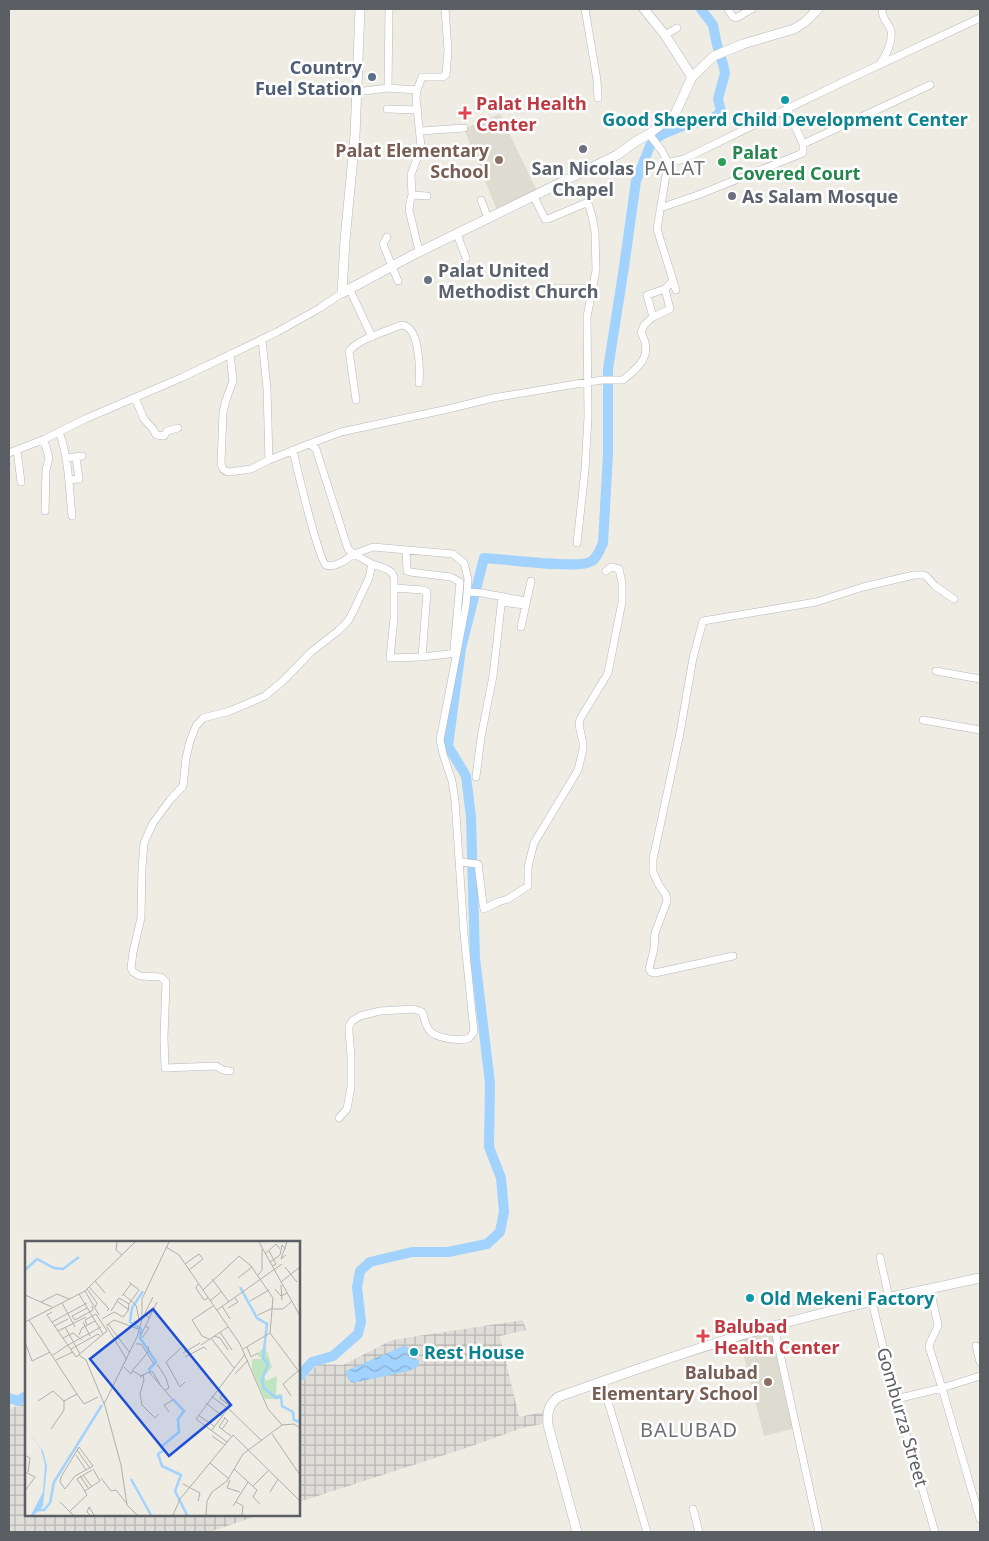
<svg xmlns="http://www.w3.org/2000/svg" width="989" height="1541" font-family="'Noto Sans',sans-serif">
<style>
.industrial{fill:url(#industrial-grid)}
.education{fill:#dedbd1}
.water{fill:url(#water-waves)}
.lines{fill:none;stroke-linecap:round;stroke-linejoin:round}
.river{stroke:#a2d2fe;stroke-width:10}
.minor-casing{stroke:#b5b8bd;stroke-width:8}
.tertiary-casing{stroke:#b5b8bd;stroke-width:10}
.minor{stroke:#fff;stroke-width:7}
.tertiary{stroke:#fff;stroke-width:9}
.service-dot{fill:#5c6f8a;stroke:#fff;stroke-width:2}
.culture-dot{fill:#0f9aa8;stroke:#fff;stroke-width:2}
.health-dot{fill:#e0444e;stroke:#fff;stroke-width:2}
.worship-dot{fill:#6b7280;stroke:#fff;stroke-width:2}
.education-dot{fill:#8d6e63;stroke:#fff;stroke-width:2}
.leisure-dot{fill:#2e9e5b;stroke:#fff;stroke-width:2}
.labels{text-anchor:middle;dominant-baseline:central;stroke-width:5;stroke-linejoin:round;paint-order:stroke}
.service-label{font-size:18px;font-weight:bold;fill:#4e5e75;stroke:#fff;text-anchor:end}
.health-label{font-size:18px;font-weight:bold;fill:#be3a42;stroke:#fff;text-anchor:start}
.culture-label{font-size:18px;font-weight:bold;fill:#0d838f;stroke:#fff;text-anchor:start}
.education-label{font-size:18px;font-weight:bold;fill:#785e54;stroke:#fff;text-anchor:end}
.leisure-label{font-size:18px;font-weight:bold;fill:#27864d;stroke:#fff;text-anchor:start}
.worship-label{font-size:18px;font-weight:bold;fill:#5b616d;stroke:#fff;text-anchor:start}
.street-label{font-size:18px;fill:#5b5e63;stroke:#fff}
.quarter-label{font-size:20px;letter-spacing:1px;fill:#6c7075;stroke:#fff}
.inset-river{fill:none;stroke:#a2d2fe;stroke-width:2.5}
.inset-road{fill:none;stroke:#afafac;stroke-width:1}
.view{fill:#1d4ed8;fill-opacity:0.15;stroke:#1d4ed8;stroke-width:2.5}
.inset-edge{fill:none;stroke:#5b5e63;stroke-width:2.5}
</style>
<defs>
<pattern id="industrial-grid" width="8" height="8" patternUnits="userSpaceOnUse" patternTransform="scale(1.25)"><rect width="8" height="8" fill="#dfddd7"/><path d="M0 4h8M4 0v8" fill="none" stroke="#b8b6b2"/></pattern>
<pattern id="water-waves" width="16" height="10" patternUnits="userSpaceOnUse" patternTransform="scale(1.25)"><rect width="16" height="10" fill="#a2d2fe"/><path d="M0 5q4-4 8 0t8 0" fill="none" stroke="#87aed1"/></pattern>
</defs>
<rect width="100%" height="100%" fill="#eeece3"/>
<!-- industrial -->
<path class="industrial" d="M523 1320 526 1330 500 1336 519 1417 544 1412 546 1423 522 1428 469 1447 299 1502V1385L318 1364 343 1365 392 1340Z
M26 1403V1515H260L209 1532H9V1409Z"/>
<!-- education -->
<path class="education" d="M500 114 537 191 497 210 464 129Z
M774 1328 796 1428 764 1436 739 1337Z"/>
<!-- water -->
<path class="water" d="M403 1346 408 1347 409 1357 419 1360V1366L409 1371 352 1383 347 1377 346 1371Z"/>
<g class="lines">
<!-- river -->
<path class="river" d="M299 1377 312 1362 333 1356 358 1334 361 1322 357 1287 360 1271 370 1262 412 1252H448L487 1244 500 1232 504 1212 501 1178 489 1147 490 1083 475 958 471 817 466 776 448 746 461 648 484 558C504 559 575 569 590 562 597 559 600 549 603 543L608 454V369L624 267 636 181 650 146 655 139 665 133 685 125 713 119 721 111 718 99 725 73 723 64 717 45 713 25 701 9
M9 1398 18 1401 26 1396"/>
<defs>
<path id="minor" d="M585 9 597 80 598 98
M728 9 733 17 736 18 752 9
M665 35 677 28
M880 64C886 55 893 43 891 31 889 22 882 21 882 9
M388 88 389 9
M356 92 388 88 417 90
M387 109 418 110
M421 131 464 128
M649 134 662 151 668 163 657 229 676 290
M803 144 930 85
M668 163 684 159 849 79 980 18
M412 195 427 196
M534 197 545 219H548L586 203 589 206 592 216 595 232 596 270 587 317 588 417 585 470 577 543
M481 200 488 218
M660 208 698 195 803 153V144L787 108
M457 234 466 258
M387 237 383 244 398 281
M419 251 409 210 410 202 412 195 411 175 421 147 416 98 417 90 422 77H443L446 75 448 50 445 9
M349 288 372 337
M557 288H592
M665 289 670 309 653 317 647 295 665 289 673 281
M262 339 267 389 269 460 309 444 316 449 348 549 354 554 373 547 453 554 464 563 468 579 466 605 440 740 443 754 452 781 455 800 464 934 474 1032C472 1034 471 1036 469 1038 461 1042 435 1038 430 1031 425 1026 425 1018 422 1012L414 1009 380 1011 360 1016 352 1021 349 1026V1032L351 1056V1087L347 1109 339 1118
M230 354 233 381 227 397 223 412 221 463C222 468 223 471 229 472L251 469 269 460
M135 398 144 419 153 429 156 435 164 436 167 431 178 428
M356 400 349 351C360 338 385 332 401 325 420 325 420 370 419 383
M59 432C69 458 69 488 72 516
M44 440 49 458 46 470 45 511
M309 444 341 432 448 409 493 398 588 382 603 380H623C639 367 654 355 641 333L644 325 653 317
M17 450 21 482
M9 453 45 439 85 419 183 377 277 332 320 308 342 293
M66 458 82 456
M69 480 79 479 76 457
M406 550 407 571 410 572 451 577 460 582 454 649
M372 564C380 567 391 568 394 577V618L390 658 422 657 457 653
M394 588 423 590 427 592 422 657
M468 592 482 593 526 601
M501 602 525 605
M521 627 531 581
M936 671 980 679
M923 720 980 730
M476 777 481 737 493 676 502 597
M460 862 478 864 483 904 484 909 498 902 508 899 528 886V867L534 843 578 770 583 749V743L579 725 580 719 608 673 622 602V583L619 569 611 567 606 571
M733 956 655 973 651 972 649 969 654 949 655 933 667 901 666 895 659 885 653 872V859L680 733 693 658 703 621 816 602 863 587 914 575H923L926 576 935 586 954 599
M230 1071 223 1070 216 1066 165 1068 164 1038 166 982 161 977 140 976 133 972 131 968 133 952 141 918 142 868 144 843 153 823 170 800 183 786 186 758 190 741 196 726 203 718 230 711 265 696 284 680 311 652 338 631 348 621 354 610 369 578 372 564 354 554C348 558 335 569 326 565 319 562 296 464 293 450
M880 1257 889 1298
M872 1302 896 1399 935 1532
M774 1326 819 1532
M976 1346 980 1362
M980 1376 942 1388 980 1519
M600 1382 609 1405 647 1532
M896 1399 942 1388 929 1347C930 1339 936 1333 938 1325L930 1289
M693 1509 699 1532"/>
<path id="tertiary" d="M644 9 665 35 692 77
M342 293 411 256 617 155 635 142 649 134 675 114 692 77 714 56 743 44 794 29 805 22 818 9
M342 293 345 240 355 136 360 9
M577 1532 548 1425C547 1413 548 1405 558 1397 637 1369 715 1341 796 1320 857 1303 919 1291 980 1278"/>
</defs>
<!-- minor casing -->
<use href="#minor" class="minor-casing"/>
<!-- tertiary casing -->
<use href="#tertiary" class="tertiary-casing"/>
<!-- minor -->
<use href="#minor" class="minor"/>
<!-- tertiary -->
<use href="#tertiary" class="tertiary"/>
</g>
<!-- markers -->
<circle class="service-dot" cx="372" cy="77" r="5"/>
<g class="culture-dot">
<circle cx="785" cy="100" r="5"/>
<circle cx="750" cy="1298" r="5"/>
<circle cx="414" cy="1352" r="5"/>
</g>
<g class="health-dot">
<path d="M462.5 105.5h5v5h5v5h-5v5h-5v-5h-5v-5h5z"/>
<path d="M700.5 1328.5h5v5h5v5h-5v5h-5v-5h-5v-5h5z"/>
</g>
<g class="worship-dot">
<circle cx="583" cy="149" r="5"/>
<circle cx="732" cy="196" r="5"/>
<circle cx="428" cy="280" r="5"/>
</g>
<g class="education-dot">
<circle cx="499" cy="160" r="5"/>
<circle cx="768" cy="1382" r="5"/>
</g>
<circle class="leisure-dot" cx="722" cy="162" r="5"/>
<g class="labels">
<!-- service labels -->
<g class="service-label">
<text x="362" y="67">Country<tspan x="362" dy="21">Fuel Station</tspan></text>
</g>
<!-- health labels -->
<g class="health-label">
<text x="476" y="103">Palat Health<tspan x="476" dy="21">Center</tspan></text>
<text x="714" y="1326">Balubad<tspan x="714" dy="21">Health Center</tspan></text>
</g>
<!-- culture labels -->
<g class="culture-label">
<text x="785" y="119" text-anchor="middle">Good Sheperd Child Development Center</text>
<text x="760" y="1298">Old Mekeni Factory</text>
<text x="424" y="1352">Rest House</text>
</g>
<!-- education labels -->
<g class="education-label">
<text x="489" y="150">Palat Elementary<tspan x="489" dy="21">School</tspan></text>
<text x="758" y="1372">Balubad<tspan x="758" dy="21">Elementary School</tspan></text>
</g>
<!-- leisure labels -->
<g class="leisure-label">
<text x="732" y="152">Palat<tspan x="732" dy="21">Covered Court</tspan></text>
</g>
<!-- worship labels -->
<g class="worship-label">
<text x="583" y="168" text-anchor="middle">San Nicolas<tspan x="583" dy="21">Chapel</tspan></text>
<text x="742" y="196">As Salam Mosque</text>
<text x="438" y="270">Palat United<tspan x="438" dy="21">Methodist Church</tspan></text>
</g>
<!-- street labels -->
<g class="street-label">
<text transform="translate(903 1417) rotate(74)">Gomburza Street</text>
</g>
<!-- quarter labels -->
<g class="quarter-label">
<text x="675" y="167">PALAT</text>
<text x="689" y="1429">BALUBAD</text>
</g>
</g>
<!-- overview -->
<g transform="translate(25 1241)">
<rect width="275" height="275" fill="#eeece3"/>
<path d="M240 105 247 126 239 135 241 140 252 135 251 154 255 153 257 158H240L227 129V118H238L232 114Z" fill="#bfe5c1"/>
<path d="M0 186 18 210 22 225 18 265 9 274H6L18 251 20 224 16 208Z" fill="#a2d2fe"/>
<path class="inset-river" d="M0 29 12 18 29 27 38 28 54 16M215 46 232 77 242 83 238 117 243 123 237 139 239 147 251 157 256 155 257 165 268 171 269 179 275 181M118 50 107 67 105 81 116 88 115 97 131 121 124 128 126 132M148 158 159 170 153 178 154 191 136 206 139 209 133 213 137 225 156 234 150 250 162 274M106 238 126 274M12 269H19L25 262 29 241 77 164"/>
<path class="inset-road" d="M92 1 91 9 97 14M234 1 275 75M141 6 154 14 215 103 243 168 257 184M244 10 251 23 247 25M240 13 251 3 255 8M261 14 256 18 262 1M245 21 255 14 257 4 261 8M160 23 174 13 178 18 164 29M260 26 272 41M233 34 237 29V8M213 37 227 26M187 38 204 61M70 40 80 52M256 41 275 26M173 43 171 47 179 59 183 57M256 44 257 59M64 46 84 68 82 70M62 48 72 62 70 66M250 48 256 55 262 52M178 49 214 15 226 25 248 57 245 92 275 132M60 50 74 74M54 53 78 93M98 53 111 64 114 78 113 82 109 80M0 54 27 66M97 55 106 43M92 60 104 69M185 60 197 50M225 60 244 49M16 61 32 53 44 58M37 62 50 86M197 65 205 78M203 67 213 61 210 57M248 68H258L267 60M192 69 257 23M86 70 94 57 104 63M27 71 22 74 51 116 82 90 71 73 60 79 62 84M233 74 248 67M47 75 50 79 68 69 67 65M47 75 62 67M124 77 120 72 128 56M77 78 89 71 98 76 103 70 104 63 114 49 104 41M4 79 52 153M0 81 60 50 110 1M27 81 62 62M58 81 65 95M83 83 105 112M29 85 43 78M81 85 89 79 113 88M40 86 55 113M82 86 102 119M33 90 61 76M195 91 207 109M54 94 57 87 70 80M116 94 132 61M189 95 195 97 203 109M38 97 48 92 57 99M117 97 124 87 120 85M186 97 209 127M184 98 177 95 167 79 188 65M0 101 7 120 25 111M111 103H116L129 123M43 104 76 86M176 104 203 86M222 106 226 116 233 112M156 107 141 121 155 146 160 141M46 108 73 93 75 95M218 108 245 92M158 112 175 102M28 114 43 104M54 114 61 119 80 165 96 224 102 264 112 274M160 116 179 106 182 109M31 119 48 111M132 123 141 137 144 147 140 149M99 126 106 133 108 130 116 135 124 131 148 159 139 164 144 171M107 130 124 110 123 105M127 130 135 143M210 133 223 119M115 136 118 134 119 139 115 153 117 164 130 177 134 173M186 155 205 169 237 200M266 155 258 143 273 130M13 160 28 150 39 160M181 162 197 175M79 163 112 96 117 78V58L144 1M173 174 189 185M200 177 194 186 206 195M26 188 39 169V160L52 153 59 163 73 156M197 188 203 180 199 176M186 190 205 165 195 157 197 154M247 193 275 234M187 195 200 204M202 201 171 178 220 113M54 206 68 225 50 235 40 248 35 241 36 236ZM52 209 65 227M0 214 5 217 3 231M51 214 61 229M185 222 204 238M209 228 232 249 228 256 235 263M67 229 52 238 60 250 75 240 68 228M0 231 10 236 0 250M58 234 67 246M55 235 64 248M76 237 86 250 91 249 102 263M205 239 202 247 215 251M158 243 175 252 173 260M228 245 244 229M245 251 253 238M35 261 48 274M211 261 218 265 217 274M208 265 223 241M44 271 62 254 59 249M65 274 62 271 64 266 69 274M148 274 155 258 208 194 275 260M181 274 182 260 187 251 202 240 218 213 257 184 269 183 275 187"/>
<path class="view" d="M128 68 206 164 144 215 65 118Z"/>
<rect width="275" height="275" class="inset-edge"/>
</g>
<!-- border -->
<rect width="989" height="1541" fill="none" stroke="#5b5e63" stroke-width="20"/>
</svg>
